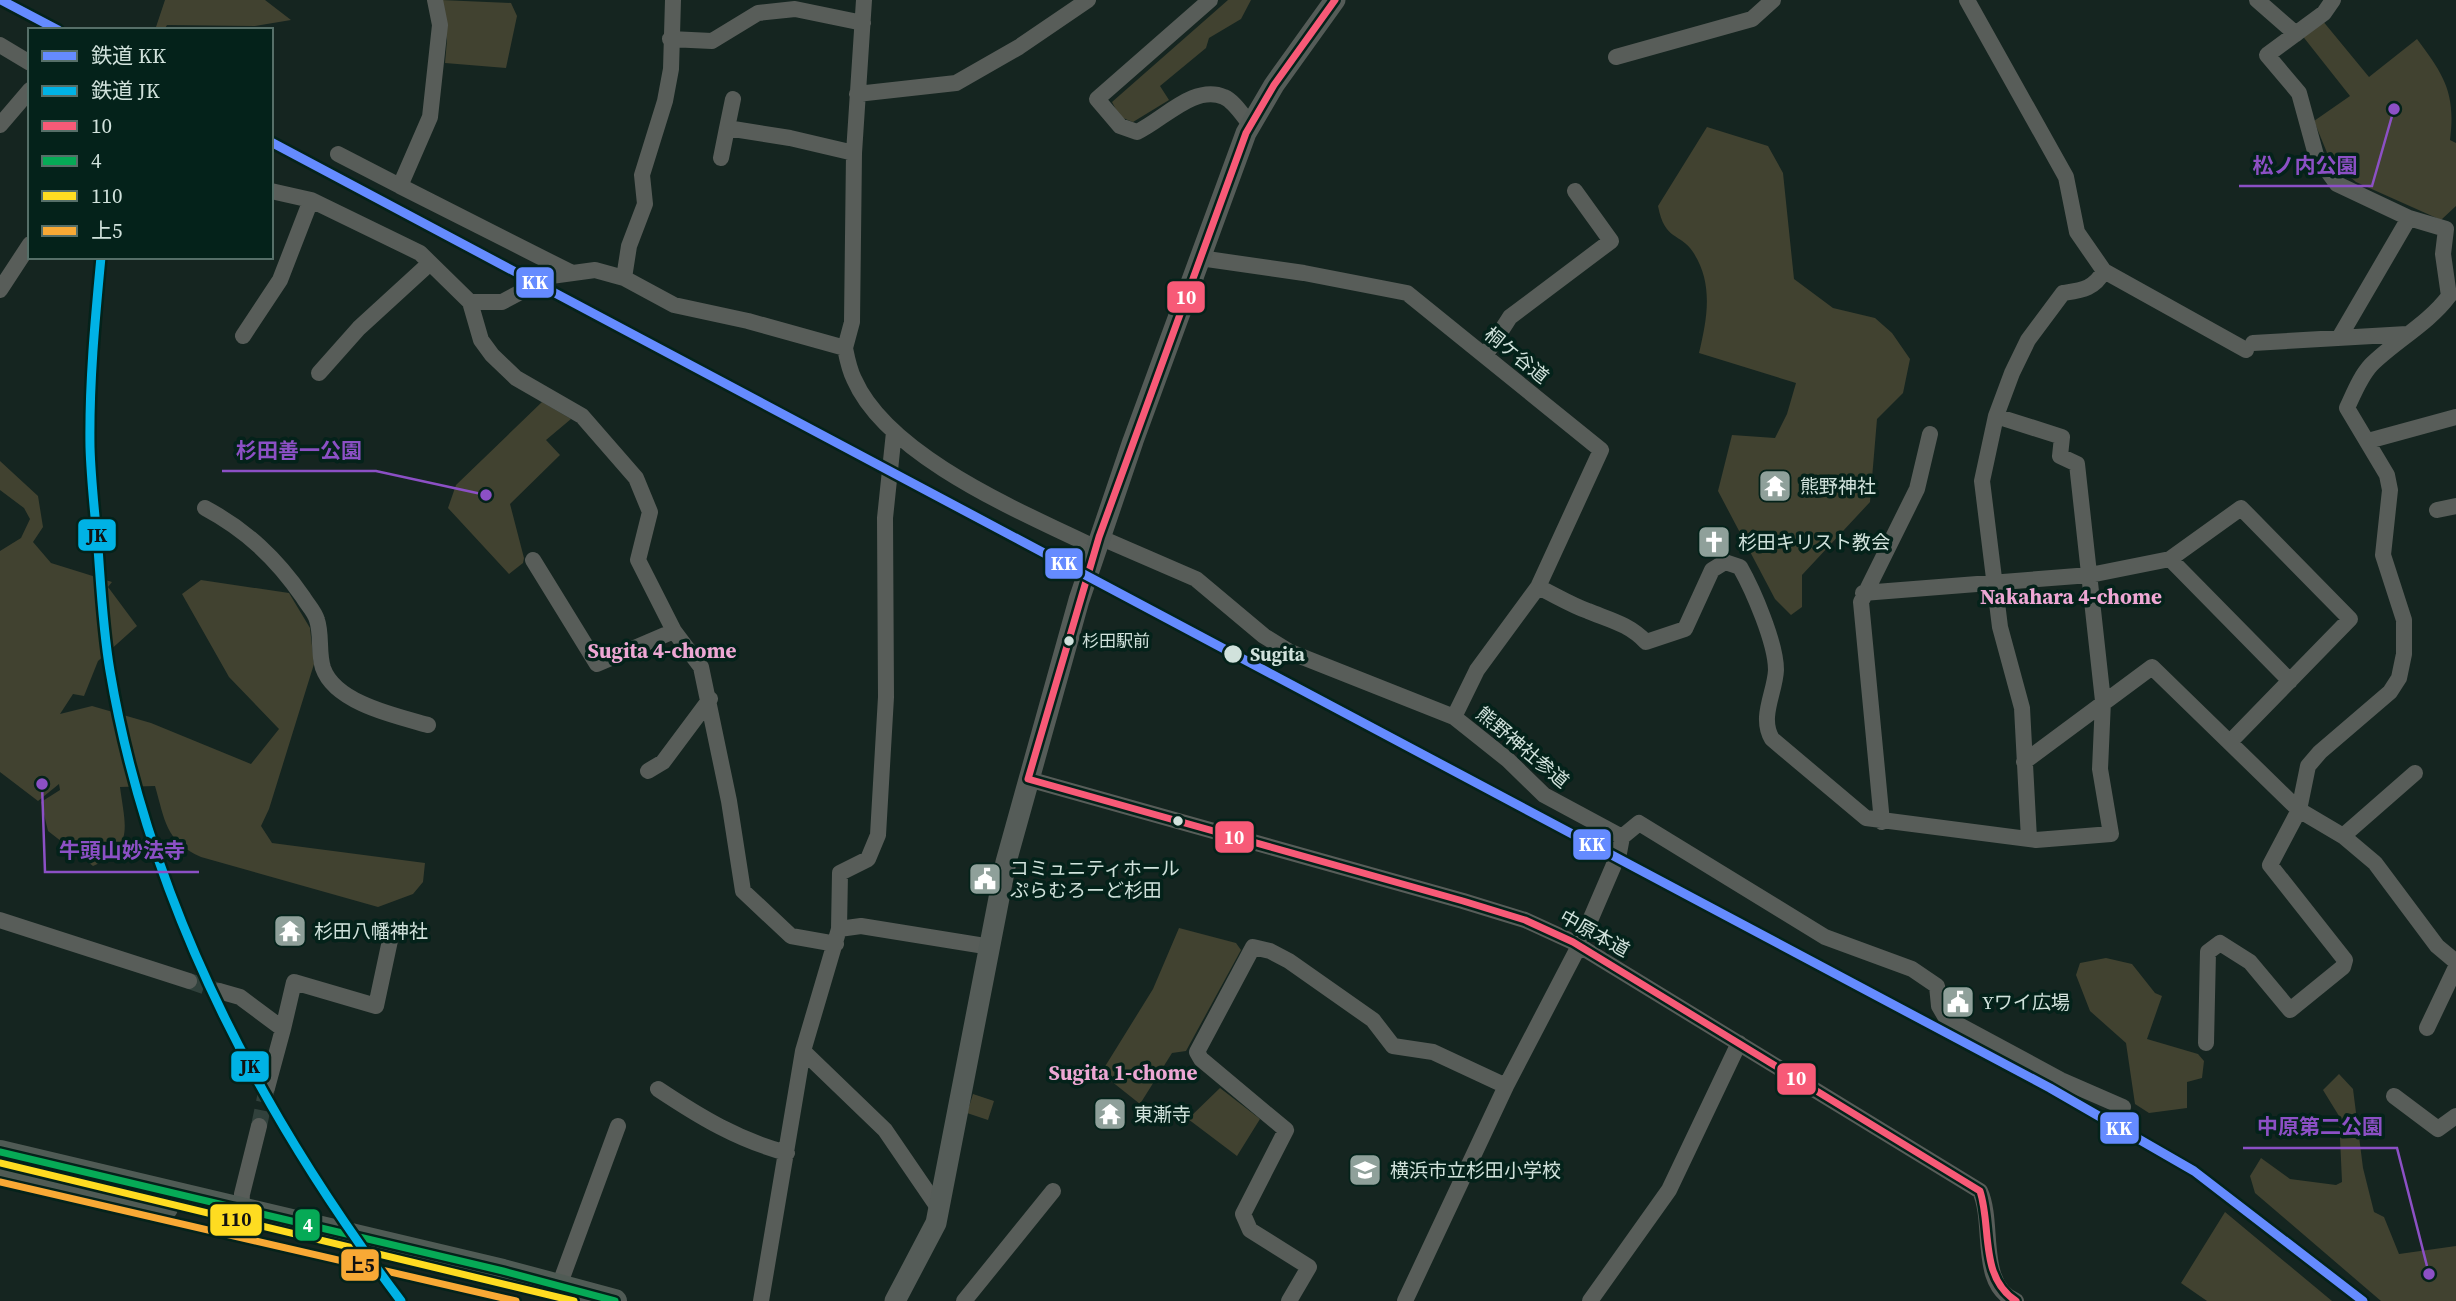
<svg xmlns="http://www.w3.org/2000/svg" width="2456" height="1301" font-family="'Source Serif 4','Noto Sans JP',serif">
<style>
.green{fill:#414230}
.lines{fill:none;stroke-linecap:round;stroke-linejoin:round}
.minor-tunnel{stroke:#31413c;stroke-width:16;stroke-dasharray:16 8;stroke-linecap:butt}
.minor{stroke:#585d59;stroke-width:16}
.major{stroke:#555c58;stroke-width:21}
.highway{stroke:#505b55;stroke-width:24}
.bus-1-casing{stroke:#04221a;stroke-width:12}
.bus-2-casing{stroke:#04221a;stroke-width:12}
.bus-3-casing{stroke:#04221a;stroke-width:12}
.bus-4-casing{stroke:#04221a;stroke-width:12}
.bus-1{stroke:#f75a77;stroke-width:7}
.bus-2{stroke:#06aa56;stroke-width:7}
.bus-3{stroke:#fedc21;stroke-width:7}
.bus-4{stroke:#f8a935;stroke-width:7}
.rail-1-casing{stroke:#04221a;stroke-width:14}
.rail-2-casing{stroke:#04221a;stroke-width:14}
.rail-1{stroke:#658bff;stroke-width:9}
.rail-2{stroke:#00b2e5;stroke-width:9}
.bus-dot{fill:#d1e2dc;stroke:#04221a;stroke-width:2.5}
.labels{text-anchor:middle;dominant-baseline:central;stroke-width:7;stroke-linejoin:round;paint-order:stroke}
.bus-label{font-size:17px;fill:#d1e2dc;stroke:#04221a;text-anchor:start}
.street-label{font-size:19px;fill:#d1e2dc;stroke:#04221a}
.poi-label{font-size:19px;fill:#d1e2dc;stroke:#04221a;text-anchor:start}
.stop-label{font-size:19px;font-weight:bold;fill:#d1e2dc;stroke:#04221a;text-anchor:start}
.neighbourhood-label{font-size:21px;font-weight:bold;fill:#eda7d4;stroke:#04221a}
.leader{fill:none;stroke:#8c50c5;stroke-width:2.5}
.callout-dot{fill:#8c50c5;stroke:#04221a;stroke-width:2.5}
.callout-label{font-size:21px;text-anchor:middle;font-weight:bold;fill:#8c50c5;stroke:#04221a;stroke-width:7;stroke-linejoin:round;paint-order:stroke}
.line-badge{stroke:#04221a;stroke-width:2.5}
.badge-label{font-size:19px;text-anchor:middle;font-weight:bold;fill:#fff}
.pale-badge-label{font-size:19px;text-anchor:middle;font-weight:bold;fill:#111}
</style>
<rect width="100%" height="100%" fill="#152520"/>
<!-- green -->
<path class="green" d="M165 0H265L291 20 255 26 167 25 164 30H155Z
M441 0 511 3 517 16 506 68 445 63 447 40Z
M1228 0H1251L1241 19 1209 38 1206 48 1160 86 1169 100 1133 122 1120 117 1112 102Z
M2322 20 2369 77 2417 39C2444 75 2456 93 2450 140L2456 143V206L2441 220 2356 182 2330 160 2314 121 2350 96 2301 34Z
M1707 127 1768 146 1783 173 1794 279 1833 308 1875 318 1892 333 1910 359 1903 393 1877 419 1870 502 1802 575V607L1791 615 1775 599 1718 491 1732 435 1775 438 1787 414 1796 383 1699 353C1707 319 1714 284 1693 252 1680 232 1665 242 1658 206Z
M542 402 571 419 546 440 560 455 510 504 524 558 523 563 509 574 448 508 456 485Z
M0 461 38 496 43 527 33 542 51 563 112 582 108 587 137 626 98 661 84 696 73 694 60 714 92 706 151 723 251 764 279 729 229 677 182 594 201 580 289 593 310 628 314 664 269 809 261 826 272 843 425 863 423 882 413 894 378 907 201 857C165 841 165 820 155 786L120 787C125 826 135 847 93 866L48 831 41 802 60 790 59 784 38 801 0 772V551L21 538 30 519 24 508 0 490Z
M1179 928 1236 943 1241 950 1186 1051 1172 1053 1140 1104 1101 1073 1153 989Z
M2106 958 2132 964 2155 993 2162 996 2147 1039 2198 1054 2204 1061 2202 1078 2187 1082V1108L2149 1113 2135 1104 2126 1043 2090 1011 2076 975 2080 963Z
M2339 1074 2353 1089 2363 1168 2374 1212 2384 1217 2399 1254 2456 1246V1301H2381L2255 1193 2250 1176 2261 1158 2290 1179 2336 1185 2342 1182 2339 1116 2323 1090Z
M1220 1088 1260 1119 1237 1156 1188 1119Z
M973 1094 994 1101 988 1120 967 1113Z
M2225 1212 2332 1301H2207L2181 1283Z"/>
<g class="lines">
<!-- minor-tunnel -->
<path class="minor-tunnel" d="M189 981 219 991
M259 1126 267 1088"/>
<!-- minor -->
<path class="minor" d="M435 0 440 25 430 117 400 186 570 272
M1210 0 1097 99 1120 126 1137 132C1163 120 1194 84 1224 97 1234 101 1243 116 1250 124
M1967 0 2066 177 2077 232 2104 271 2246 350
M2257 0 2296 34
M670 39 712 41 758 13 795 9 863 23
M0 45 30 63
M1616 57 1752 19 1773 0
M857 94 956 83 1019 47 1088 0
M733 99 727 128 790 138 854 153
M0 125 30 90
M338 154 400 186
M721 158 727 128
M271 191 311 200 420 253 470 302H502L551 276 595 270 624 278 674 305 748 321 845 348C847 358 849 369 854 379 888 457 1022 512 1096 548
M1200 258 1304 273 1407 293 1601 450 1538 587 1477 670 1454 717
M624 278 629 246 645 204 642 175 665 101 671 69 673 0
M0 290 30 244
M470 302 481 340 492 355 516 378 582 416 636 478 650 512 638 560 674 631 701 667 729 801 743 891 791 936 836 944
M243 336 280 280 311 200
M2339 338 2409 218
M2253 343 2407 334
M845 348 852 322 854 153 864 0
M1485 356 1510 317 1611 241 1575 191
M319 373 359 328 430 263
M2368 441 2456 417
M205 508C246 530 276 558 303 597 307 604 315 612 317 620 322 635 318 652 323 668 335 703 396 716 428 725
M2437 510 2456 506
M1099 537 1196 579 1264 636 1290 652 1454 717 1508 760 1544 795 1622 837 1619 853 1579 946 1506 1086 1405 1301
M2170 559 2290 681
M533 560 597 664 674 631
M1538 587C1555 595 1571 605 1588 611 1610 620 1629 624 1646 642L1685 629 1712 570 1725 562 1740 567C1753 590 1776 643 1776 670 1775 693 1759 717 1772 739L1866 818 2036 840 2111 834 2100 769 2103 701 2077 464 2060 456 2062 437 1996 416
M1863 593 2090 575 2170 559 2241 508 2350 619 2230 742
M2024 762 2152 667 2299 810 2343 836 2375 863 2437 946 2456 962
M648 771 663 762 710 699
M1028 779 1463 901 1525 920 1573 942 1980 1191C1995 1224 1977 1285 2016 1301
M1882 822 1861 602 1917 489 1930 434
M2343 836 2415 773
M1622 837 1639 823 1825 937 1912 969 1937 986 1939 1006 1946 1018 2061 1080 2123 1107
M2029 839 2022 708 2000 627 1982 481 1996 416 2012 373 2028 340 2063 293C2082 290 2094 289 2104 271
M0 920 189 981
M839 929 861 926 991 947
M219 991 240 997 283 1029 267 1088
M2427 1028 2456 967
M283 1029 294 982 376 1006 392 931
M2206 1043 2208 952 2220 943 2250 962 2290 1010 2343 967 2345 960 2270 865 2299 810 2308 766 2320 752 2390 692 2399 678 2404 654V620L2383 555 2390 490 2387 475 2347 408C2354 393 2360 377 2371 365 2395 341 2428 324 2449 296L2443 254 2446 229 2409 218 2337 184 2316 155 2299 93 2267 55 2324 13 2333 0
M803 1051 885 1130 939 1209
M658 1089C700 1117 738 1140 787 1153
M2394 1096 2438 1129 2456 1116
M240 1224 242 1194 259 1126
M559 1286 618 1126
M761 1301 803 1051 839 929 840 873 868 859 878 835 886 697 885 518 894 432
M964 1301 1053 1191
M1289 1301 1309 1267 1250 1230 1243 1214 1286 1130 1201 1059 1197 1052 1253 947 1270 951 1289 961 1373 1020 1393 1046 1433 1052 1506 1086
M1590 1301 1669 1190 1739 1043"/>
<!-- major -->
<path class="major" d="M895 1301 936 1223 1006 862 1079 600 1133 441 1246 133 1274 85 1335 0"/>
<!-- highway -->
<path class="highway" d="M0 1152 503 1271 615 1301
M0 1171 166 1208"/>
<defs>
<path id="bus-1" d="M1335 0 1274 85 1246 133 1099 537 1028 779 1463 901 1525 920 1573 942 1980 1191C1992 1228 1979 1277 2016 1301"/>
<path id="bus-2" d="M0 1152 503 1271 615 1301"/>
<path id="bus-3" d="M0 1163 574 1301"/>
<path id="bus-4" d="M0 1182 516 1301"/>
</defs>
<!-- bus-1 casing -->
<use href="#bus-1" class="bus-1-casing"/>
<!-- bus-2 casing -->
<use href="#bus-2" class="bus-2-casing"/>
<!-- bus-3 casing -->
<use href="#bus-3" class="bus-3-casing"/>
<!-- bus-4 casing -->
<use href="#bus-4" class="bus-4-casing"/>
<!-- bus-1 -->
<use href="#bus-1" class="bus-1"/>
<!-- bus-2 -->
<use href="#bus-2" class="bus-2"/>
<!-- bus-3 -->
<use href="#bus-3" class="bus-3"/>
<!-- bus-4 -->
<use href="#bus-4" class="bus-4"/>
<defs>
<path id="rail-1" d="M1 0 58 30
M271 142 2050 1088 2194 1171 2363 1301"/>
<path id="rail-2" d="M101 257C95 320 89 384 90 447 91 481 95 515 98 548 101 589 103 630 110 671 149 903 261 1115 401 1301"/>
</defs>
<!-- rail-1 casing -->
<use href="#rail-1" class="rail-1-casing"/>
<!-- rail-2 casing -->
<use href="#rail-2" class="rail-2-casing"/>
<!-- rail-1 -->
<use href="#rail-1" class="rail-1"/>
<!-- rail-2 -->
<use href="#rail-2" class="rail-2"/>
</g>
<!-- icons -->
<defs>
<symbol id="temple-square" viewBox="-11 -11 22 22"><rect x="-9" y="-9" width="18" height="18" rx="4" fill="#8fa09a" stroke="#04221a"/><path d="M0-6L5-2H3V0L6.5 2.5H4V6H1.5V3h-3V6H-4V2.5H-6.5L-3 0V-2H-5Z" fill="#fff"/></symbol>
<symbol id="church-square" viewBox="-11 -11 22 22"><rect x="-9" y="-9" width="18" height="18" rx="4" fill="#8fa09a" stroke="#04221a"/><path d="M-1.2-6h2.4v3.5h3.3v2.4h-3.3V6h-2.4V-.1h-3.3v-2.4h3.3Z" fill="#fff"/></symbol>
<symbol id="civic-square" viewBox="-11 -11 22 22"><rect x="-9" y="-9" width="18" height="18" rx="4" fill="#8fa09a" stroke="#04221a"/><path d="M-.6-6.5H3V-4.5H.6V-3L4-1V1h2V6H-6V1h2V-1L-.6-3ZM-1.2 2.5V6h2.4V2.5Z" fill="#fff"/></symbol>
<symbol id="school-square" viewBox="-11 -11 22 22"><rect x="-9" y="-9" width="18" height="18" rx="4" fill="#8fa09a" stroke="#04221a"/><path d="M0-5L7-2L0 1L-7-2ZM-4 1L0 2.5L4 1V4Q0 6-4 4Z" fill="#fff"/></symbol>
</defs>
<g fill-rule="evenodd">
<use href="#temple-square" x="1756" y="467" width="38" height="38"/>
<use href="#church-square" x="1695" y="523" width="38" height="38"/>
<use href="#civic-square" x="966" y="860" width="38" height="38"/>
<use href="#temple-square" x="271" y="912" width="38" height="38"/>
<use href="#civic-square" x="1939" y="983" width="38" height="38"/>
<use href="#temple-square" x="1091" y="1095" width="38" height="38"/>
<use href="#school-square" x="1346" y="1151" width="38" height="38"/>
</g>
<!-- markers -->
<g class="bus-dot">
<circle cx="1069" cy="641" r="6"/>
<circle cx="1233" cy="654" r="10"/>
<circle cx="1178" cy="821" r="6"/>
</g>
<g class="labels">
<!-- bus labels -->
<g class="bus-label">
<text x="1082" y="641">杉田駅前</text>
</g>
<!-- street labels -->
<g class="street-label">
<text transform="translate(1517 355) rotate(39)">桐ケ谷道</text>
<text transform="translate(1523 747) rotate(40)">熊野神社参道</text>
<text transform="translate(1595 933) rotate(29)">中原本道</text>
</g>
<!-- poi labels -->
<g class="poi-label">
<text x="1800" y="486">熊野神社</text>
<text x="1738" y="542">杉田キリスト教会</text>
<text x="1010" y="868">コミュニティホール<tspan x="1010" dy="22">ぷらむろーど杉田</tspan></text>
<text x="314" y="931">杉田八幡神社</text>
<text x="1982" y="1002">Yワイ広場</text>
<text x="1134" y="1114">東漸寺</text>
<text x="1390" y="1170">横浜市立杉田小学校</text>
</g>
<!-- stop labels -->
<g class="stop-label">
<text x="1250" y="654">Sugita</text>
</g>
<!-- neighbourhood labels -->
<g class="neighbourhood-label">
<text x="2071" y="596">Nakahara 4-chome</text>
<text x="662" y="650">Sugita 4-chome</text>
<text x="1123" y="1072">Sugita 1-chome</text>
</g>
</g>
<!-- callouts -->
<path class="leader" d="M2394 109L2372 186H2239M486 495L376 471H222M42 784L45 872H199M2429 1274L2397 1148H2243"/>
<g class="callout-dot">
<circle cx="2394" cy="109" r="7"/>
<circle cx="486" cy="495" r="7"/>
<circle cx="42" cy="784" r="7"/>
<circle cx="2429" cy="1274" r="7"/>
</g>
<g class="callout-label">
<text x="2305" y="173">松ノ内公園</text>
<text x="299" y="458">杉田善一公園</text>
<text x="122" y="858">牛頭山妙法寺</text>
<text x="2320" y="1134">中原第二公園</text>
</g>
<g class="line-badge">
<rect x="515" y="266" width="40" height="33" rx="7" fill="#658bff"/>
<rect x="1166" y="280" width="40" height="34" rx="7" fill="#f75a77"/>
<rect x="77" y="518" width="40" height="34" rx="7" fill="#00b2e5"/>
<rect x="1044" y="547" width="40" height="33" rx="7" fill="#658bff"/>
<rect x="1214" y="820" width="41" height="34" rx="7" fill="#f75a77"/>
<rect x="1572" y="828" width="40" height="33" rx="7" fill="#658bff"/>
<rect x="230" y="1050" width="40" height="33" rx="7" fill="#00b2e5"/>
<rect x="1776" y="1062" width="41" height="34" rx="7" fill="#f75a77"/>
<rect x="2099" y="1111" width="41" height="34" rx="7" fill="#658bff"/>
<rect x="209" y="1203" width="54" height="34" rx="7" fill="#fedc21"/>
<rect x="294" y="1208" width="27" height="34" rx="7" fill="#06aa56"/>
<rect x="340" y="1248" width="40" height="34" rx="7" fill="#f8a935"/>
</g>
<g class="badge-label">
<text x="535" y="289">KK</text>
<text x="1186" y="304">10</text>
<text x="1064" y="570">KK</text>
<text x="1234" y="844">10</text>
<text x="1592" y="851">KK</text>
<text x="1796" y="1085">10</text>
<text x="2119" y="1135">KK</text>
<text x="308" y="1232">4</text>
</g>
<g class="pale-badge-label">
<text x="97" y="542">JK</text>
<text x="250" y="1073">JK</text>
<text x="236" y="1226">110</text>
<text x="360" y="1272">上5</text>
</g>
<!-- legend -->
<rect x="28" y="28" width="245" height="231" fill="#04221a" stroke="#566f68" stroke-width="2"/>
<rect x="42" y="51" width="35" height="10" fill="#658bff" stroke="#566f68" stroke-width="2"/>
<text x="91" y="63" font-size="21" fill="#d1e2dc">鉄道 KK</text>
<rect x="42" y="86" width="35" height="10" fill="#00b2e5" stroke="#566f68" stroke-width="2"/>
<text x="91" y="98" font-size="21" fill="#d1e2dc">鉄道 JK</text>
<rect x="42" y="121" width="35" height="10" fill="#f75a77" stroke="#566f68" stroke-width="2"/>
<text x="91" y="133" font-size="21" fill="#d1e2dc">10</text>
<rect x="42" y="156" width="35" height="10" fill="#06aa56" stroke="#566f68" stroke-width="2"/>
<text x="91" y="168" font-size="21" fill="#d1e2dc">4</text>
<rect x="42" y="191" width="35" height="10" fill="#fedc21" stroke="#566f68" stroke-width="2"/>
<text x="91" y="203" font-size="21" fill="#d1e2dc">110</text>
<rect x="42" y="226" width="35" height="10" fill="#f8a935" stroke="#566f68" stroke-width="2"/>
<text x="91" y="238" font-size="21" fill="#d1e2dc">上5</text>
</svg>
